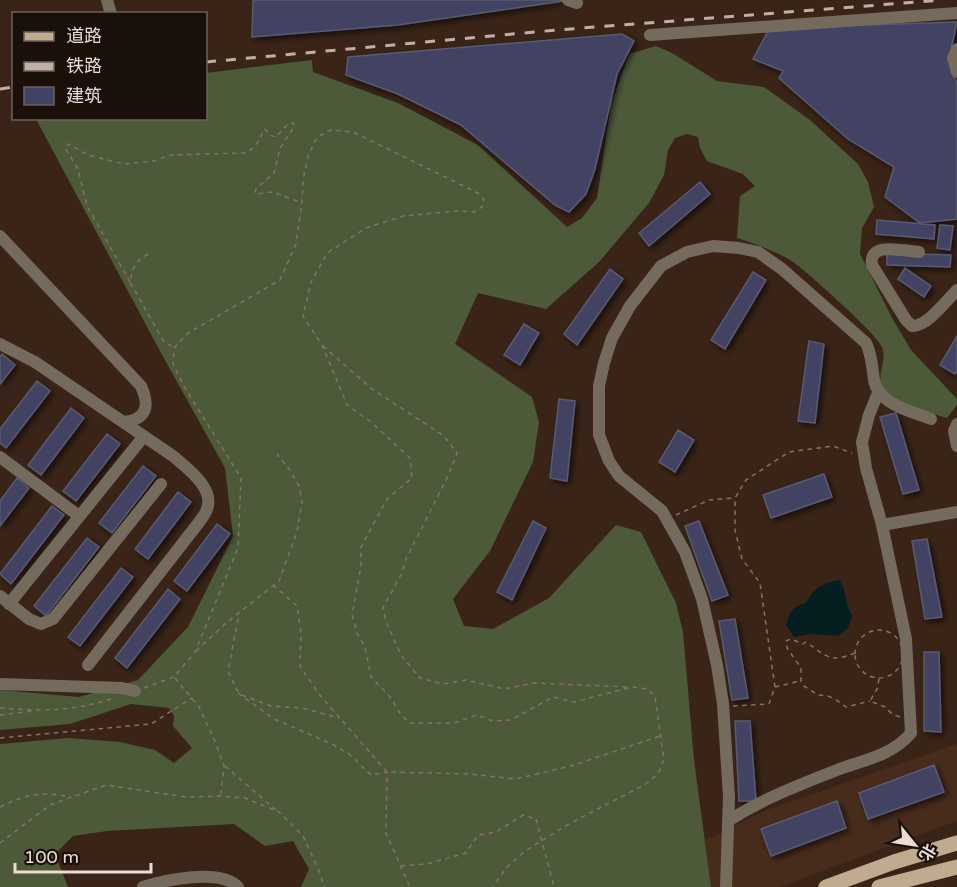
<svg xmlns="http://www.w3.org/2000/svg" width="957" height="887" font-family="'Varela Round','Noto Sans SC',sans-serif">
<style>
.built{fill:#472c1c}
.forest{fill:#4c5a39}
.water{fill:#051f21}
.building{fill:#424262;stroke:#595a73;stroke-width:1.5;filter:url(#shadow)}
.lines{fill:none;stroke-linecap:round;stroke-linejoin:round}
.path{stroke:#857267;stroke-width:1.5;stroke-dasharray:4.5 4.5;stroke-linecap:butt}
.minor{stroke:#746b5d;stroke-width:12}
.major{stroke:#bfac8f;stroke-width:15}
.rail{stroke:#c0afa6;stroke-width:3;stroke-dasharray:10 10;stroke-linecap:butt}
.path-bridge{stroke:#857267;stroke-width:1.5;stroke-dasharray:4.5 4.5;stroke-linecap:butt}
</style>
<defs>
<filter id="shadow"><feDropShadow dx="3" dy="3" stdDeviation="3" flood-color="#0009"/></filter>
</defs>
<rect width="100%" height="100%" fill="#3a2417"/>
<!-- built -->
<path class="built" d="M957 744V821L779 887H711L705 841 767 810Z"/>
<!-- forest -->
<path class="forest" d="M656 46 672 53 717 81 764 87 810 120 858 164 868 182 874 207 862 228 860 254 892 318 911 350 957 399V405L947 418C932 413 892 404 884 391 874 376 888 362 882 347 877 334 806 271 792 261 775 251 756 244 737 238L740 196 755 186 743 174 707 161 700 148 698 137 687 134 675 138 668 150 664 175 649 203 599 262 546 309 478 293 455 344 532 397 539 422 533 462 490 551 453 599 464 626 493 629 549 598 616 525 641 532 676 603 683 632 694 760 711 887H301L309 869 293 841 265 846 234 824 107 831 73 836 55 854 68 887H0V744L68 738 120 742 155 750 174 763 192 748 173 726 174 716 169 708 131 704 70 724 0 730V690L79 697 138 680 188 627 233 536 225 468 161 353 36 119 206 118V73L312 60 313 72 398 103 478 145 567 227 582 218 597 198 611 105 629 54Z"/>
<!-- water -->
<path class="water" d="M839 580C848 592 844 602 852 616L848 628 838 636 809 634 794 637 786 625C789 612 793 606 806 603 814 588 822 583 839 580Z"/>
<!-- building -->
<path class="building" d="M253 0H559L563 1 398 25 252 37Z
M957 22 949 59 957 84V219L920 223 885 197 894 167 848 139 779 78 783 71 753 59 768 31 806 27Z
M622 34 634 41 617 74 595 169 586 194 569 212 555 205 461 125 398 94 346 75 348 57Z
M700 182 710 194 649 246 639 233Z
M877 220 935 225 934 239 876 234Z
M940 225 953 226 950 250 937 248Z
M887 253 951 255 950 267 887 265Z
M905 268 931 286 924 297 898 279Z
M610 269 623 279 577 345 564 334Z
M753 272 766 280 725 349 711 340Z
M524 324 539 333 520 365 504 355Z
M957 336V371L955 374 940 365Z
M809 341 824 344 815 423 798 421Z
M2 354 15 365 0 384V357Z
M37 381 50 391 6 448 0 443V429Z
M559 399 575 401 567 481 550 478Z
M71 408 84 418 41 475 28 465Z
M896 413 919 490 903 494 880 417Z
M678 430 694 440 675 472 659 462Z
M107 434 120 444 76 501 63 491Z
M143 466 156 476 112 533 99 523Z
M824 474 832 497 771 518 763 495Z
M17 478 29 488 0 526V501Z
M178 492 191 502 148 559 135 549Z
M52 506 64 515 11 584 0 574Z
M533 521 546 528 512 600 497 592Z
M699 521 728 595 712 601 685 526Z
M217 524 230 534 187 591 174 581Z
M87 538 99 547 46 616 34 606Z
M927 539 942 617 925 619 912 541Z
M121 568 133 577 80 646 68 637Z
M168 589 180 599 127 668 115 658Z
M735 619 748 698 732 700 719 621Z
M924 652H939L941 732 924 731Z
M735 721H750L756 801H739Z
M934 765 944 792 868 819 859 793Z
M837 801 846 828 771 856 761 829Z"/>
<g class="lines">
<!-- path -->
<path class="path" d="M148 254 140 259 133 269 130 282 164 342 174 347
M130 282 87 206 78 169 65 148 69 144 88 155 124 164 154 161 171 155 245 153C257 147 259 141 264 129L266 130 269 135 276 137 288 124 293 123 295 126 280 148 274 173 256 189 255 193 256 194 273 192 302 203
M323 346 372 389 444 436 457 453 449 474 406 559 402 573 383 608 387 624 401 655 420 678 443 684 466 680 504 689 534 683 628 687
M676 515 709 500 734 498
M273 585 297 606 301 633 300 666 319 694 387 772 470 774 515 779 571 766 660 736
M855 654a24 24 0 1 1 48 0a24 24 0 1 1-48 0Z
M196 651 226 623 279 581 297 532 302 502 299 486 289 469 277 454
M855 653C829 663 828 657 806 642L803 644 791 639 786 641 787 648 801 668V681L804 686 818 695 828 696 835 699 846 707 870 701
M175 678 199 707 214 739 224 766 221 794
M879 679 877 689 870 701 885 707 892 714 900 717
M775 687 760 583 742 559 735 530V498L746 480 789 452 833 446 852 453
M144 688 174 677 195 652 238 548 241 478 185 388 173 364 174 348 188 333 280 280 296 244 302 203 303 180 308 156 317 137 331 130 353 132 480 194 484 200 482 207 474 212 456 211 403 216 366 228 327 253 311 282 303 316 322 345 347 405 370 421 410 458 412 478 387 499 361 547V566L352 615 357 633 365 647 371 677 391 698 399 712 409 723H454L477 715 492 721 511 720 553 697 574 702 632 687 648 689 655 697 664 759 658 774 644 785 569 824 525 851 506 868 493 887
M238 692 228 671 239 614
M238 693 274 719 332 744 349 754 371 775 387 772 386 833 410 887
M242 695 271 706 302 708 339 718
M733 706 769 704 775 687 800 681
M0 708C42 711 70 712 111 699
M0 715 33 711
M0 738 151 724 192 698
M225 766 276 810
M0 807C26 794 43 791 71 797
M0 843 50 805 106 785 186 797 221 796 245 798 279 812 303 836 320 873 324 887
M401 866 427 864 466 853 478 835 496 832 523 815 536 819"/>
<!-- minor -->
<path class="minor" d="M107 0 111 14
M568 0 577 3
M650 35 957 13
M957 49 953 58 957 72
M0 236 141 386C150 406 147 420 123 422
M919 252C903 251 868 241 872 265L906 320 912 326C927 327 946 301 957 290
M0 344 35 362 173 456C187 468 215 488 207 509 206 513 202 518 200 521L88 665
M957 424 954 431 957 446
M0 457 79 516
M882 525 957 512
M0 596 29 619 41 624 53 619 161 484
M9 604 144 436
M0 684 122 688 135 691
M728 821C762 799 799 785 837 770 863 760 892 756 911 733L906 639 882 525 866 468 862 442 869 415 878 393
M143 887C165 880 220 868 238 887
M726 887 729 797 723 704 717 665 702 599 685 552 662 511 619 476 609 461 599 435V386L604 363 612 338 630 306 661 266 687 252 713 246 739 248 758 252 782 269 866 343C872 355 872 367 874 380 879 405 911 411 931 419"/>
<!-- major -->
<path class="major" d="M826 887 894 862 957 843
M879 887 957 867"/>
<!-- rail -->
<path class="rail" d="M206 62 557 30 943 0
M0 89 14 87"/>
<!-- path-bridge -->
<path class="path-bridge" d="M536 819 554 887"/>
</g>
<!-- legend -->
<rect x="12" y="12" width="195" height="108" fill="#1a100a" stroke="#6d615a" stroke-width="1.5"/>
<rect x="24" y="32" width="30" height="9" fill="#bfac8f" stroke="#6d615a" stroke-width="1.5"/>
<text x="66" y="42" font-size="18" fill="#eadbd3">道路</text>
<rect x="24" y="62" width="30" height="9" fill="#c0afa6" stroke="#6d615a" stroke-width="1.5"/>
<text x="66" y="72" font-size="18" fill="#eadbd3">铁路</text>
<rect x="24" y="87" width="30" height="18" fill="#424262" stroke="#6d615a" stroke-width="1.5"/>
<text x="66" y="102" font-size="18" fill="#eadbd3">建筑</text>
<!-- north arrow -->
<g transform="translate(915 845) rotate(120)" stroke="#1a100a" stroke-width="4.5" paint-order="stroke">
<path d="M0-4.5L10 22L0 15L-10 22Z" fill="#eadbd3"/>
<text y="-9" font-size="16" font-weight="bold" text-anchor="middle" fill="#eadbd3">北</text>
</g>
<!-- scale -->
<path d="M15 863v9h136v-9" fill="none" stroke="#eadbd3" stroke-width="3"/>
<text x="24" y="863" font-size="18" fill="#eadbd3" stroke="#1a100a" stroke-width="4.5" paint-order="stroke">100 m</text>
</svg>
